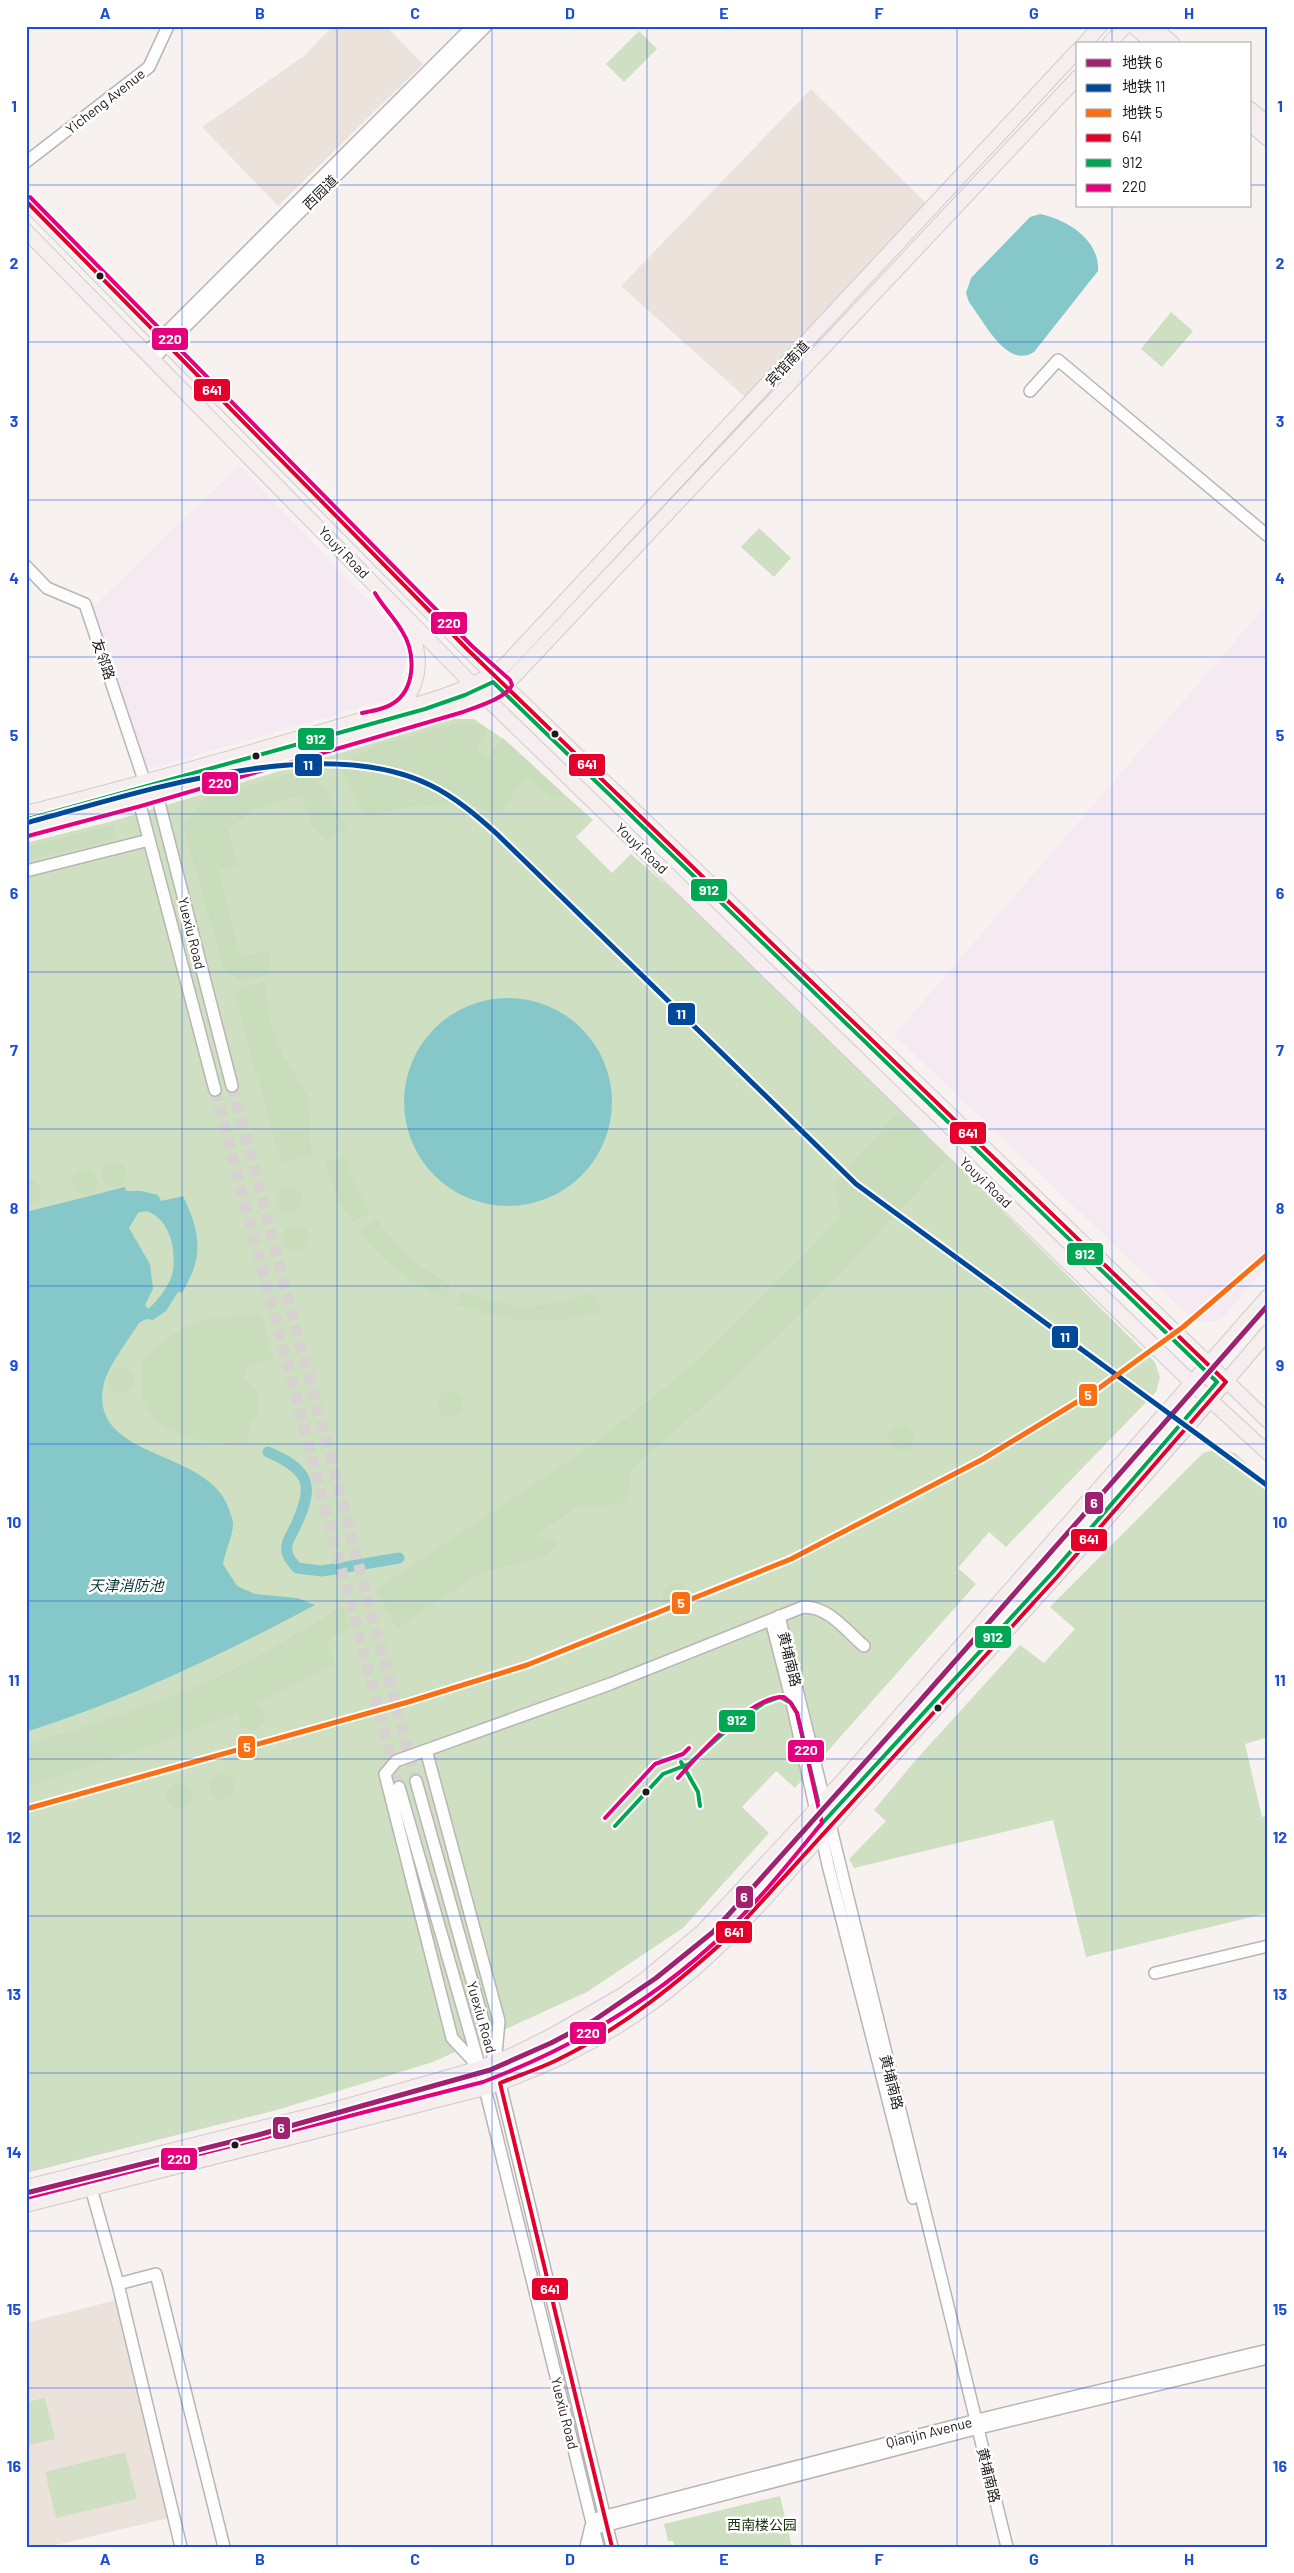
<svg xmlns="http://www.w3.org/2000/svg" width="1294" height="2573" font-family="Barlow,'Noto Sans SC',sans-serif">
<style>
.commercial{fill:#f6eaf2}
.built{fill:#ece2dc}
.green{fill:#cee0c1}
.forest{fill:#c9dcbb}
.water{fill:#86c8c9;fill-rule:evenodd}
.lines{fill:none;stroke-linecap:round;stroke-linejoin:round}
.canal{stroke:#86c8c9;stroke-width:11}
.minor-tunnel{stroke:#d6d2d0;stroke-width:11;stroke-dasharray:11 5.5;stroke-linecap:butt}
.minor-casing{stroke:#b8b5b4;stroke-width:14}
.major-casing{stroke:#cfcccb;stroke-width:16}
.minor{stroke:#fefdfd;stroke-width:11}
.major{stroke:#f5edee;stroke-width:14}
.bus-1-casing{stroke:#fff;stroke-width:8}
.bus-2-casing{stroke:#fff;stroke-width:8}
.bus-3-casing{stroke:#fff;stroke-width:8}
.bus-1{stroke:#e4002b;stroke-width:4}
.bus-2{stroke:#00a651;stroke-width:4}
.bus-3{stroke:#e5007d;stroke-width:4}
.metro-1-casing{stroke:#fff;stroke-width:9}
.metro-2-casing{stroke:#fff;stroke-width:9}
.metro-3-casing{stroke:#fff;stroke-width:9}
.metro-1{stroke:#9f216f;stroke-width:5}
.metro-2{stroke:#004998;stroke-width:5}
.metro-3{stroke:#fb6f14;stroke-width:5}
.grid{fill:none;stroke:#1d4ed8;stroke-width:1;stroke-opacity:0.55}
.bus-dot{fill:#1d1a19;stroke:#fff;stroke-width:2}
.labels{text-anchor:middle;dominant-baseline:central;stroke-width:5;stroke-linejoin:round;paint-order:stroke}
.street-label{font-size:14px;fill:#1d1a19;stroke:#fff}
.park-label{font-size:14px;fill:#1b330a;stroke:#fff}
.water-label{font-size:15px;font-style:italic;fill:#073738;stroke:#fff}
.line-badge{stroke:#fff;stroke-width:2}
.badge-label{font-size:14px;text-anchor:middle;font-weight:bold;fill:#fff}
.neatline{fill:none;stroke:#1d4ed8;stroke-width:2}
.grid-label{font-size:16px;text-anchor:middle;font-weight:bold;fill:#1d4ed8}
</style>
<rect width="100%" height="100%" fill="#f7f2f0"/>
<!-- commercial -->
<path class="commercial" d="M239 465 411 646 396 697 146 770 91 609Z
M1268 603V1264L1224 1317 1217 1321 1200 1323 1193 1320 894 1035Z"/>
<!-- built -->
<path class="built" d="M333 26H386L423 64 278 206 202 127 304 56Z
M811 89 927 204 746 398 621 286Z
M116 2300 169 2518 47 2547H26V2323Z"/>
<!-- green -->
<path class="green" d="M639 31 657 49 624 82 606 64Z
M1171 312 1193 331 1162 367 1141 349Z
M759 528 791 558 774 577 741 547Z
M454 719H474L499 736 593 820 576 837 612 873 631 854 721 932 1155 1362 1160 1377 1156 1392 1006 1547 989 1532 958 1568 976 1584 795 1788 776 1771 742 1807 769 1833 683 1928 587 1992 433 2062 277 2110 26 2173V843L113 821Z
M1219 1448 1235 1453 1268 1484V1737L1245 1744 1262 1817 1268 1815V1913L1086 1957 1053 1820 854 1868 849 1859 886 1821 874 1810 915 1761 1020 1645 1044 1663 1075 1629 1050 1607 1203 1453Z
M45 2398 55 2439 29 2445 26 2433V2402Z
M125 2452 137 2499 56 2518 45 2472Z
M780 2496 792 2547H675L673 2541H668L664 2524Z"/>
<!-- forest -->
<path class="forest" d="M453 724 483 725 487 734 476 750 488 757 503 738 563 793 555 801 528 777 520 783 501 814C457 798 408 804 364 818L343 773 352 757 378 745Z
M300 771 326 788 347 828 327 841 312 826 302 795 254 809 228 830 238 865 218 870 240 952 249 955 266 950 270 953 268 975 241 982 224 969 183 826 205 798Z
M113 825 116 839 26 861V847Z
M265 981 270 1022 284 1057 307 1094 312 1155 281 1162 235 997 239 989Z
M899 1111 948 1158 834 1281 734 1379 631 1469 628 1501 607 1506H579L534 1536 558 1540 557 1545 542 1558 482 1572 397 1628 375 1590 588 1448 653 1397 695 1363 747 1313 841 1216 834 1183Z
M344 1157 370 1212 353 1222 338 1201 325 1162Z
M101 1174a13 13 0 1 1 26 0a13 13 0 1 1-26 0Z
M72 1182a13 13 0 1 1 26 0a13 13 0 1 1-26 0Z
M26 1179 35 1180 42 1190 38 1202 26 1206Z
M276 1200a13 13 0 1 1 26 0a13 13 0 1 1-26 0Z
M376 1218C396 1247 419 1268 451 1285L444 1298C406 1280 384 1263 359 1230Z
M283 1238a13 13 0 1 1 26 0a13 13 0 1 1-26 0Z
M461 1291C512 1310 541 1310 593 1293L602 1312C548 1326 508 1323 455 1304Z
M261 1315 274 1358 245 1367 244 1379 257 1389 258 1413 250 1426 248 1443 239 1446C202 1439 151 1439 142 1394 140 1384 142 1373 142 1363 182 1318 204 1318 261 1315Z
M108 1380a13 13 0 1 1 26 0a13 13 0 1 1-26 0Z
M437 1404a13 13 0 1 1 26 0a13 13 0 1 1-26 0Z
M888 1438a13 13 0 1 1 26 0a13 13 0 1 1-26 0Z
M663 1596a13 13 0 1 1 26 0a13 13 0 1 1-26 0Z
M343 1606 350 1627 326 1642 336 1664 255 1704C276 1716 258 1740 241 1726L238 1712 165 1741 26 1788V1744C87 1727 148 1706 206 1682 254 1661 298 1633 343 1606Z
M209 1787a13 13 0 1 1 26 0a13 13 0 1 1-26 0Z
M166 1796a13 13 0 1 1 26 0a13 13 0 1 1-26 0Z"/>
<!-- water -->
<path class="water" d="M1040 214C1068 220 1100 240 1098 271L1034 352C1007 370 983 320 969 302L966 293 971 278 1030 217Z
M404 1102a104 104 0 1 1 208 0a104 104 0 1 1-208 0Z
M125 1187 126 1191H141L158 1195 161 1201 183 1196C201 1234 204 1256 182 1293L178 1292 166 1311 153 1320 146 1319 139 1323C129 1339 109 1365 104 1383 86 1461 209 1447 229 1509 230 1513 233 1519 233 1523 233 1536 225 1551 223 1564L237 1586 255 1594 297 1598 315 1605C222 1655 127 1700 26 1732V1212ZM146 1211C169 1218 176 1247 173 1270 172 1282 158 1301 148 1309L145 1305 153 1289 150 1264 129 1228 138 1213Z"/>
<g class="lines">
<!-- canal -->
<path class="canal" d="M268 1452C313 1471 314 1488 294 1529 290 1537 284 1546 288 1555 289 1559 294 1564 297 1568L322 1571 399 1558"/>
<!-- minor-tunnel -->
<path class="minor-tunnel" d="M232 1086 416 1781
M215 1090 399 1787"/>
<defs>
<path id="minor" d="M26 162 149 67 168 26
M147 352 473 26
M154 358 486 26
M1030 391 1058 360 1268 536
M26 566 47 588 85 604 145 783
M135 786 215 1090
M155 787 232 1086
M26 871 149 840
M779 1616 1007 2547
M771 1620 790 1694 828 1865 913 2198
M426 1750 499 2021 496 2054
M416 1781 495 2063 612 2547
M399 1787 480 2068 598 2547
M1155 1973 1268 1946
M480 2068 452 2038 385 1774 396 1761 610 1684 803 1607C830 1607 845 1630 864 1646
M91 2188 118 2284 181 2547
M118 2284 156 2274 224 2547
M598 2518 969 2422 1268 2350
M600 2527 971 2430 1268 2358
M586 2547 591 2526"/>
<path id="major" d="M1133 26 1154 44
M1153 26 1173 44
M1084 44 1100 26
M1109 44 1125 26
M1250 109 1268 124
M1250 124 1268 139
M26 201 468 650 1268 1421
M26 231 479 691 1192 1383 1268 1453
M396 709C422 690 425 647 404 623
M26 813C133 786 238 756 344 725 393 710 467 696 506 664L1078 50
M26 830C137 801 246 769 356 737 401 724 469 712 506 685L1078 77
M26 2187 333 2110 480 2068 515 2054 551 2036 624 1994 648 1977 702 1932 845 1778 1268 1296
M26 2205 485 2088C559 2063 627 2027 686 1976 732 1938 770 1893 809 1849 840 1813 873 1778 905 1742 1029 1608 1150 1472 1268 1332"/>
</defs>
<!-- minor casing -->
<use href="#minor" class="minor-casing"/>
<!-- major casing -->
<use href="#major" class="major-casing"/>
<!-- minor -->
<use href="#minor" class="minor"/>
<!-- major -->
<use href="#major" class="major"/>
<defs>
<path id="bus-1" d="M26 201 468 650 1226 1382 1057 1577 734 1932C680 1981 623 2028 557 2060 539 2069 519 2075 500 2083L612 2547"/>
<path id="bus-2" d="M28 819 425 709 465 695 493 682 1217 1382 1052 1573 816 1830
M681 1762 698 1792 700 1806
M615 1826 663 1774 689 1764 738 1720 764 1703 780 1697 791 1703 797 1713 818 1801"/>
<path id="bus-3" d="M362 713C371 711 383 710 392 704 416 690 416 653 402 631 394 617 383 607 375 593
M28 836 141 806 463 712C476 707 507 698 512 685L510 680 472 646 30 197
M605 1818 655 1764 683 1754 689 1748
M26 2198 483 2082C575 2047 658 1998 729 1929 763 1896 792 1859 822 1823L797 1713 790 1702 784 1697C751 1695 698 1755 678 1778"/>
</defs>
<!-- bus-1 casing -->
<use href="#bus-1" class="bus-1-casing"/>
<!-- bus-2 casing -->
<use href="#bus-2" class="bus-2-casing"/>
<!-- bus-3 casing -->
<use href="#bus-3" class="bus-3-casing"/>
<!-- bus-1 -->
<use href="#bus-1" class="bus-1"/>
<!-- bus-2 -->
<use href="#bus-2" class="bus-2"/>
<!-- bus-3 -->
<use href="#bus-3" class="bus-3"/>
<defs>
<path id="metro-1" d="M26 2193 258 2135 490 2070 551 2043 593 2021 656 1978 713 1932 919 1702 1268 1305"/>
<path id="metro-2" d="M26 823C138 793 320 731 430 785 455 797 477 816 497 834L856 1184 1268 1486"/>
<path id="metro-3" d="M26 1809 408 1702 527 1665 791 1559 983 1459 1095 1391 1183 1327 1268 1254"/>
</defs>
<!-- metro-1 casing -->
<use href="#metro-1" class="metro-1-casing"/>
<!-- metro-2 casing -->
<use href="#metro-2" class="metro-2-casing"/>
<!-- metro-3 casing -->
<use href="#metro-3" class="metro-3-casing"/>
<!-- metro-1 -->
<use href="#metro-1" class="metro-1"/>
<!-- metro-2 -->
<use href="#metro-2" class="metro-2"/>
<!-- metro-3 -->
<use href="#metro-3" class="metro-3"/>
</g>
<!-- grid -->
<path class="grid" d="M182 26V2547M337 26V2547M492 26V2547M647 26V2547M802 26V2547M957 26V2547M1112 26V44M26 185H1078M1250 185H1268M1112 206V2547M26 342H1268M26 500H1268M26 657H1268M26 814H1268M26 972H1268M26 1129H1268M26 1286H1268M26 1444H1268M26 1601H1268M26 1759H1268M26 1916H1268M26 2073H1268M26 2231H1268M26 2388H1268"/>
<!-- markers -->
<g class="bus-dot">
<circle cx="100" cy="276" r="4.5"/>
<circle cx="555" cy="734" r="4.5"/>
<circle cx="256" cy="756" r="4.5"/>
<circle cx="938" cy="1708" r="4.5"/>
<circle cx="646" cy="1792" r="4.5"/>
<circle cx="235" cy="2145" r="4.5"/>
</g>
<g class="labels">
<!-- street labels -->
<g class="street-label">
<text transform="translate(105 101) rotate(-38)">Yicheng Avenue</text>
<text transform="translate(320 192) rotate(-45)">西园道</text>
<text transform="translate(787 363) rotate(-47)">宾馆南道</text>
<text transform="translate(344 552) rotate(46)">Youyi Road</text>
<text transform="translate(104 659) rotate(71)">友邻路</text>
<text transform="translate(642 848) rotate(44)">Youyi Road</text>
<text transform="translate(192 933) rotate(76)">Yuexiu Road</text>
<text transform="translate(986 1182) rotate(44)">Youyi Road</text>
<text transform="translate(790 1659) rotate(76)">黄埔南路</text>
<text transform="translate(482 2017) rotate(74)">Yuexiu Road</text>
<text transform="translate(892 2082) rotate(76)">黄埔南路</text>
<text transform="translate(565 2413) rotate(76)">Yuexiu Road</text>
<text transform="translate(929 2432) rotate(-14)">Qianjin Avenue</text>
<text transform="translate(989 2475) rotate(76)">黄埔南路</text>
</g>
<!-- park labels -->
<g class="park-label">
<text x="762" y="2524">西南楼公园</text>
</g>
<!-- water labels -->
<g class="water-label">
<text x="126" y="1585">天津消防池</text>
</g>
</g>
<g class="line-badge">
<rect x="151" y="327" width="38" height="24" rx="5" fill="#e5007d"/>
<rect x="193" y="378" width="38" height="24" rx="5" fill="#e4002b"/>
<rect x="430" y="611" width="38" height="24" rx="5" fill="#e5007d"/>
<rect x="297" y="727" width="38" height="24" rx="5" fill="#00a651"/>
<rect x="568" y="753" width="38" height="24" rx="5" fill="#e4002b"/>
<rect x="294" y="753" width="29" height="24" rx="5" fill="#004998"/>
<rect x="201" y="771" width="38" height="24" rx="5" fill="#e5007d"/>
<rect x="690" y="878" width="38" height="24" rx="5" fill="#00a651"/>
<rect x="667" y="1002" width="29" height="24" rx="5" fill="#004998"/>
<rect x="949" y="1121" width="38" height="24" rx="5" fill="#e4002b"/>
<rect x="1066" y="1242" width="38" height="24" rx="5" fill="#00a651"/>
<rect x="1051" y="1325" width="28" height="24" rx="5" fill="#004998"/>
<rect x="1078" y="1383" width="20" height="24" rx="5" fill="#fb6f14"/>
<rect x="1084" y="1491" width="20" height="24" rx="5" fill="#9f216f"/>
<rect x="1070" y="1528" width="38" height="24" rx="5" fill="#e4002b"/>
<rect x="671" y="1591" width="20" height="24" rx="5" fill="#fb6f14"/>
<rect x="974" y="1625" width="38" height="24" rx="5" fill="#00a651"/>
<rect x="718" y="1709" width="38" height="24" rx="5" fill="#00a651"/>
<rect x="237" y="1735" width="19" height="24" rx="5" fill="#fb6f14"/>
<rect x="787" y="1739" width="38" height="24" rx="5" fill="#e5007d"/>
<rect x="735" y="1885" width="19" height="24" rx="5" fill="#9f216f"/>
<rect x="715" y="1920" width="38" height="24" rx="5" fill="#e4002b"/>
<rect x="569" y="2021" width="38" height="24" rx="5" fill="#e5007d"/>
<rect x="272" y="2116" width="19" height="24" rx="5" fill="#9f216f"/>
<rect x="160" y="2147" width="38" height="24" rx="5" fill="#e5007d"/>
<rect x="531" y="2277" width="38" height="24" rx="5" fill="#e4002b"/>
</g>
<g class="badge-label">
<text x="170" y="344">220</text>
<text x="212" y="395">641</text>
<text x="449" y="628">220</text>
<text x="316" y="744">912</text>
<text x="587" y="769">641</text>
<text x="308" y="770">11</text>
<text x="220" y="788">220</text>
<text x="709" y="895">912</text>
<text x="681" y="1019">11</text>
<text x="968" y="1138">641</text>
<text x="1085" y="1259">912</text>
<text x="1065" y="1342">11</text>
<text x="1088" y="1400">5</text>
<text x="1094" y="1508">6</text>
<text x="1089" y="1544">641</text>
<text x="681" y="1608">5</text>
<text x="993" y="1642">912</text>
<text x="737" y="1725">912</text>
<text x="247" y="1752">5</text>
<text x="806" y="1755">220</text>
<text x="744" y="1902">6</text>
<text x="734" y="1937">641</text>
<text x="588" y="2038">220</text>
<text x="281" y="2133">6</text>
<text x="179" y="2164">220</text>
<text x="550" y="2294">641</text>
</g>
<!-- border -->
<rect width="1294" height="2573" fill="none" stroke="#ffffff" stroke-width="55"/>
<!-- legend -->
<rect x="1076" y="42" width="175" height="165" fill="#ffffff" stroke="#a5a3a3"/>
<rect x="1086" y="59" width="25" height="8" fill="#9f216f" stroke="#a5a3a3"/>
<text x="1122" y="68" font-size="15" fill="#1d1a19">地铁 6</text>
<rect x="1086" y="84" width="25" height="8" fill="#004998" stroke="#a5a3a3"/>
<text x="1122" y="92" font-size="15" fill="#1d1a19">地铁 11</text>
<rect x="1086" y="109" width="25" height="8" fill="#fb6f14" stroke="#a5a3a3"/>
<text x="1122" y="118" font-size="15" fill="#1d1a19">地铁 5</text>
<rect x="1086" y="134" width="25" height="8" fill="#e4002b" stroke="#a5a3a3"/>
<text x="1122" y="142" font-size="15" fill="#1d1a19">641</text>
<rect x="1086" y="159" width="25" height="8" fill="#00a651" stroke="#a5a3a3"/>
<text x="1122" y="168" font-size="15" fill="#1d1a19">912</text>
<rect x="1086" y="184" width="25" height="8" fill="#e5007d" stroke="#a5a3a3"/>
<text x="1122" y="192" font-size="15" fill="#1d1a19">220</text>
<rect x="28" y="28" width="1238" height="2518" class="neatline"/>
<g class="grid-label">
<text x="105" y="19">A</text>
<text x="260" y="19">B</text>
<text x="415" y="19">C</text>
<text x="570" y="19">D</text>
<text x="724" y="19">E</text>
<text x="879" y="19">F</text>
<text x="1034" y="19">G</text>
<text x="1189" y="19">H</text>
<text x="14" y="112">1</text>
<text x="1280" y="112">1</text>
<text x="14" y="269">2</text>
<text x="1280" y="269">2</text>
<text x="14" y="427">3</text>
<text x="1280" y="427">3</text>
<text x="14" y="584">4</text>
<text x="1280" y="584">4</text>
<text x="14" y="741">5</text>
<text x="1280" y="741">5</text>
<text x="14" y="899">6</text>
<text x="1280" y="899">6</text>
<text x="14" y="1056">7</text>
<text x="1280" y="1056">7</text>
<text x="14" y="1214">8</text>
<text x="1280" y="1214">8</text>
<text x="14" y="1371">9</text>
<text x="1280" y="1371">9</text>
<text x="14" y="1528">10</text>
<text x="1280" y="1528">10</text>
<text x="14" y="1686">11</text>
<text x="1280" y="1686">11</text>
<text x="14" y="1843">12</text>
<text x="1280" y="1843">12</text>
<text x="14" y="2000">13</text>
<text x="1280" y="2000">13</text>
<text x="14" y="2158">14</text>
<text x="1280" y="2158">14</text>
<text x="14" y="2315">15</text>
<text x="1280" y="2315">15</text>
<text x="14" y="2472">16</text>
<text x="1280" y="2472">16</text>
<text x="105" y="2565">A</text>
<text x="260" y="2565">B</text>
<text x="415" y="2565">C</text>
<text x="570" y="2565">D</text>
<text x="724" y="2565">E</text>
<text x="879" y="2565">F</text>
<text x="1034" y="2565">G</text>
<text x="1189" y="2565">H</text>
</g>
</svg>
